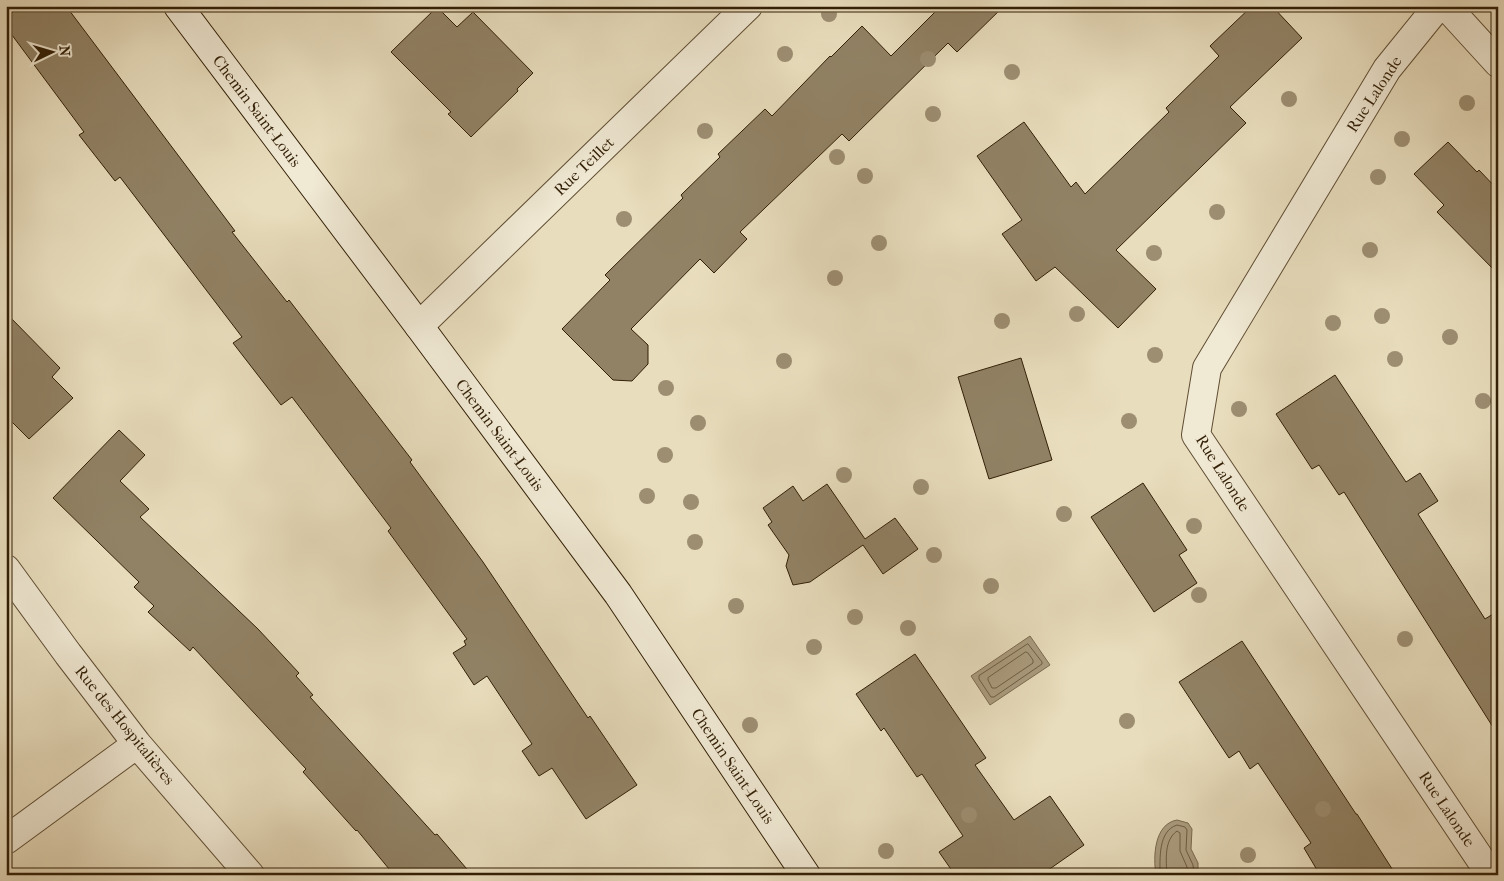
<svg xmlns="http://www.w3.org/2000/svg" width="1504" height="881" font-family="'IM FELL French Canon',serif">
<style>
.water{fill:#aa9c7f;stroke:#7a6a4f}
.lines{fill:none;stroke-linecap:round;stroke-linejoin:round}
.shore{stroke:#6e5e42;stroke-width:1}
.building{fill:#918265;stroke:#321f06}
.street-casing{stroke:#604e34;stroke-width:30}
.secondary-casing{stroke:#321f06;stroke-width:30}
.street{stroke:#f0e9d4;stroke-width:28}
.secondary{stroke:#f0e9d4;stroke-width:28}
.tree{fill:#9d8e72}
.labels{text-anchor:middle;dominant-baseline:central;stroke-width:4.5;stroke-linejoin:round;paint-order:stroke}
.street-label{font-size:16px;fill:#321f06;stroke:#f0e9d4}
</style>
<rect width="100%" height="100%" fill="#e8ddbd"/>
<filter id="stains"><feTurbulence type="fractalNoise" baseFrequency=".004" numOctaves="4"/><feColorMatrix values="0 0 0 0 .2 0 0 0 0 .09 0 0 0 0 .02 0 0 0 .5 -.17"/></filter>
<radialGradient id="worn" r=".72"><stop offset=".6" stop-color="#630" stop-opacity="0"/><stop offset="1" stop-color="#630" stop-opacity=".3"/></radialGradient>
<!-- water -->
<path class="water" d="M1030 636 1050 665 990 705 971 676Z
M1177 820 1188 823 1192 829 1191 849 1198 863V875H1156C1153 857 1154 824 1177 820Z"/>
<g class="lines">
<!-- shore -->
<path class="shore" d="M1028 644 1042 662V664L994 697H991L979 679V676Z
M1026 652 1028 653 1033 660V663L996 688H992L988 680V678Z
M1160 875C1160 859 1158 831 1177 825L1185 827 1187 830 1186 850 1193 865 1194 875
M1167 875C1166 860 1164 840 1177 831L1180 833V851L1187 867V875"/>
</g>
<!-- building -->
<path class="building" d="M17 6H66L235 231 232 232 287 302 289 300 412 460 410 462 483 562 588 718 590 716 637 785 586 819 552 768 539 776 522 751 532 744 487 676 474 685 453 653 466 645 464 641 467 639 388 531 391 528 292 397 281 405 233 343 242 337 120 177 115 181 79 135 84 132 6 27V14Z
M941 6H1004L957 52 948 43 849 141 842 134 740 232 747 239 714 273 700 259 631 329 648 345V364L632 381 613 380 562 329 610 280 605 275 683 198 681 195 720 157 718 154 765 109 772 116 830 56 831 57 862 26 891 56Z
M1252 6H1272L1302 38 1230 107 1246 123 1116 250 1156 289 1118 328 1055 267 1036 281 1002 234 1022 220 977 156 1024 122 1071 187 1076 182 1085 194 1169 112 1166 108 1219 56 1210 46Z
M437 7 457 27 473 12 533 73 517 89 518 91 471 137 448 114 451 112 391 52Z
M1448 142 1477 172 1479 170 1498 190V274L1437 212 1444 205 1414 174Z
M6 313 60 368 52 377 73 398 29 439 6 416Z
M1021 358 1052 460 989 479 958 377Z
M1335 375 1406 482 1420 473 1438 501 1418 514 1485 619 1498 611V735L1344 492 1339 495 1319 465 1312 469 1276 414Z
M119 430 145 455 120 481 149 509 140 517 258 629 299 673 296 676 313 695 310 697 435 835 437 834 472 875H394L357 830 356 831 303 772 306 769 193 647 190 651 148 612 154 606 134 587 139 582 53 498Z
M1143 483 1187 550 1179 555 1197 583 1154 612 1091 517Z
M827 484 865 539 895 518 918 549 883 574 863 545 810 582 793 585 786 566 789 555 768 525 772 522 763 508 793 486 803 501Z
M1242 641 1356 814H1357L1396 875H1320L1304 848 1311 843 1258 763 1250 769 1239 751 1229 758 1179 682Z
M915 654 986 758 975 765 1014 820 1050 796 1084 845 1041 875H955L939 852 963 836 922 774 917 777 884 728 881 731 856 694Z"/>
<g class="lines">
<defs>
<path id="street" d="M1438 6 1387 69 1207 368 1196 435 1491 875
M1446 6 1498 63
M419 326 748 6
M6 569 68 654 137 744 250 875
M6 840 137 744"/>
<path id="secondary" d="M178 6 419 326 618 594 806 875"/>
</defs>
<!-- street casing -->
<use href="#street" class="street-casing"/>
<!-- secondary casing -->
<use href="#secondary" class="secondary-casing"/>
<!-- street -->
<use href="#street" class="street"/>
<!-- secondary -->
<use href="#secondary" class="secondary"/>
</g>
<!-- trees -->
<g class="tree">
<circle cx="829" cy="14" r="8"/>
<circle cx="785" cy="54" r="8"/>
<circle cx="928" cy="59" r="8"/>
<circle cx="1012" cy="72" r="8"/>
<circle cx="1289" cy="99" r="8"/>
<circle cx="1467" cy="103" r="8"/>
<circle cx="933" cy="114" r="8"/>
<circle cx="705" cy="131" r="8"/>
<circle cx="1402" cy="139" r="8"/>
<circle cx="837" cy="157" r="8"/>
<circle cx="865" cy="176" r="8"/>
<circle cx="1378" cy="177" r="8"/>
<circle cx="1217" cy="212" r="8"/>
<circle cx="624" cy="219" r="8"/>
<circle cx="879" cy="243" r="8"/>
<circle cx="1370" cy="250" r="8"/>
<circle cx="1154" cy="253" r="8"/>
<circle cx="835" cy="278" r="8"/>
<circle cx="1077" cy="314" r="8"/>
<circle cx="1382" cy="316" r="8"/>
<circle cx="1002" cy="321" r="8"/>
<circle cx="1333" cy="323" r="8"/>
<circle cx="1450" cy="337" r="8"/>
<circle cx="1155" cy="355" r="8"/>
<circle cx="1395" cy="359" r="8"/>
<circle cx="784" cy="361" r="8"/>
<circle cx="666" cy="388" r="8"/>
<circle cx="1483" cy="401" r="8"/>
<circle cx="1239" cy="409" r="8"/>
<circle cx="1129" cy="421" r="8"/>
<circle cx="698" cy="423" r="8"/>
<circle cx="665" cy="455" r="8"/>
<circle cx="844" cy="475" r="8"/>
<circle cx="921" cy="487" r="8"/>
<circle cx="647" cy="496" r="8"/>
<circle cx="691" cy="502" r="8"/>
<circle cx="1064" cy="514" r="8"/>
<circle cx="1194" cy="526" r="8"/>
<circle cx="695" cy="542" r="8"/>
<circle cx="934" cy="555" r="8"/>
<circle cx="991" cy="586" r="8"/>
<circle cx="1199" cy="595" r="8"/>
<circle cx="736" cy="606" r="8"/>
<circle cx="855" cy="617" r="8"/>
<circle cx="908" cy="628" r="8"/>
<circle cx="1405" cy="639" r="8"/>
<circle cx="814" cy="647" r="8"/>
<circle cx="1127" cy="721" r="8"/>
<circle cx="750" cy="725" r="8"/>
<circle cx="1323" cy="809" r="8"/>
<circle cx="969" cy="815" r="8"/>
<circle cx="886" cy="851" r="8"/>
<circle cx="1248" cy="855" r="8"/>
</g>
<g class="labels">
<!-- street labels -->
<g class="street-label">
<text transform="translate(1374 94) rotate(-57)">Rue Lalonde</text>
<text transform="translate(257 111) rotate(53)">Chemin Saint-Louis</text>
<text transform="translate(584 166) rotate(-44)">Rue Teillet</text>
<text transform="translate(500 435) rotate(53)">Chemin Saint-Louis</text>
<text transform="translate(1223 473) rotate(58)">Rue Lalonde</text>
<text transform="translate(125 725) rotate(51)">Rue des Hospitalières</text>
<text transform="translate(733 766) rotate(56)">Chemin Saint-Louis</text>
<text transform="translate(1447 809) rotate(56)">Rue Lalonde</text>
</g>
</g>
<!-- margin -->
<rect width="1504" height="881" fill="none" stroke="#e8ddbd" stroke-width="25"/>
<rect x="8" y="8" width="1489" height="866" fill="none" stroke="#321f06" stroke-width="2.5"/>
<rect x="12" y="12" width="1479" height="856" fill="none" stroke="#321f06"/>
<!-- north arrow -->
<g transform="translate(52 52) rotate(85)" stroke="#f0e9d4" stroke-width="4" paint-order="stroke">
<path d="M0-4L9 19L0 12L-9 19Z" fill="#321f06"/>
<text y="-8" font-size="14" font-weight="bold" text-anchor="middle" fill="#321f06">N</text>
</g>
<rect width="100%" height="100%" filter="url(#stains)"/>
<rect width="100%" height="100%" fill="url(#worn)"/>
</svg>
